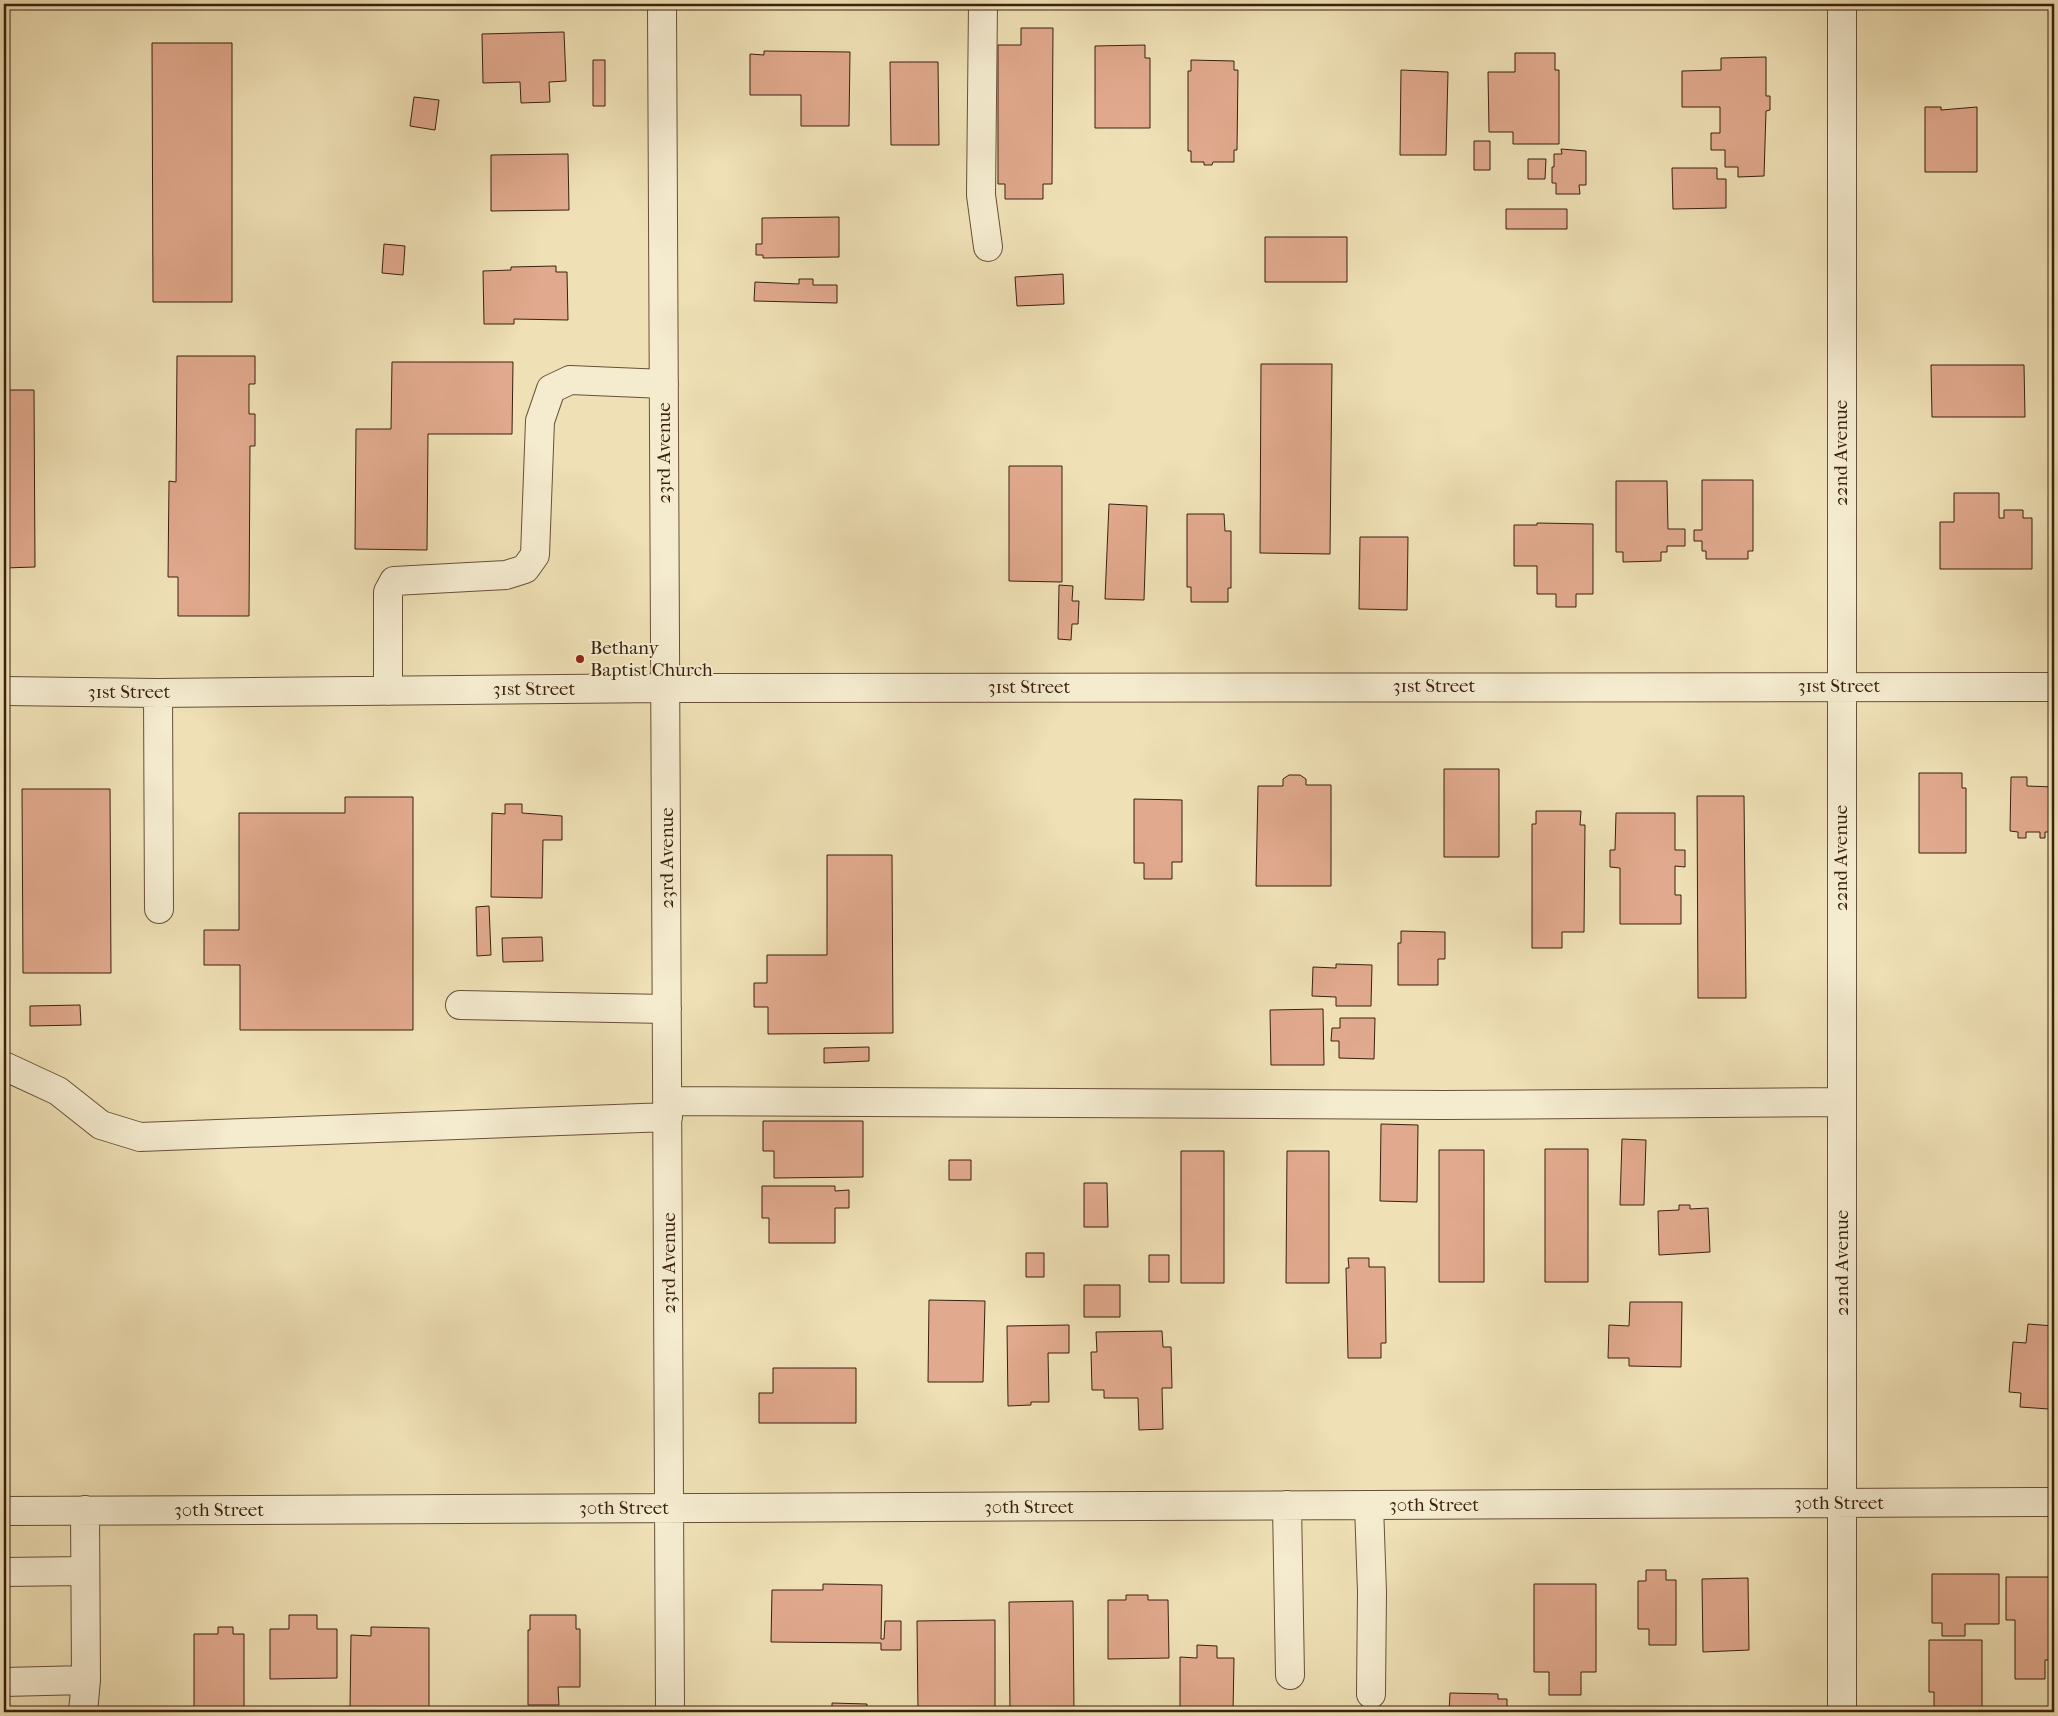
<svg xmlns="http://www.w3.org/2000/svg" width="2058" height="1716" font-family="'IM FELL French Canon',serif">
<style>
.building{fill:#e1a98d;stroke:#3a210f}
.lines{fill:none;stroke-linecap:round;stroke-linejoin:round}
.minor-casing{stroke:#675138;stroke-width:30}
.minor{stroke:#f5ebcf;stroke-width:28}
.poi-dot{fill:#8f2418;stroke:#f5ebcf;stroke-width:2}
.labels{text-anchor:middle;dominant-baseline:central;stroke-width:4;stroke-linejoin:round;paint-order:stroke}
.street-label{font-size:19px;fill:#3a210f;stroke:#f5ebcf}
.poi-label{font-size:19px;fill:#3a210f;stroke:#f5ebcf;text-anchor:start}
</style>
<rect width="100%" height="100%" fill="#efe0b5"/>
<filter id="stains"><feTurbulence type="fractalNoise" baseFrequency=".004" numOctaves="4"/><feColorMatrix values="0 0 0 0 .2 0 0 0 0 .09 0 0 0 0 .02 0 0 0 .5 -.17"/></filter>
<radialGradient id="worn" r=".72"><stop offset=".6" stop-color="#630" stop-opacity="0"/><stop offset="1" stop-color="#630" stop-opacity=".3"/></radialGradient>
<!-- building -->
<path class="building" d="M1021 28H1053L1052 184H1043V199H1005V184H998V45H1021Z
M564 32 566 81 549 82 550 102 521 103 520 82 483 83 482 34Z
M152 43H232V302H153Z
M1145 45V58H1150V128H1095V46Z
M764 51 850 52 849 126H801V95H750V54L764 55Z
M1515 53H1555V70H1559V144H1513V132H1489L1488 72H1515Z
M1766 57V96H1770V110L1766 111 1764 176 1738 177V167H1725V150H1711V133H1720V107H1682V71L1721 70V58Z
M593 60H605V106H593Z
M1191 60 1234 61V70H1238L1237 150H1234V162H1213L1212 165H1204V162H1191V151H1188V71H1191Z
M890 62H938L939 145H891Z
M1401 70 1448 72 1446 155H1400Z
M414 97 439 100 435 130 410 126Z
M1925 107H1941V110L1977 107V172H1925Z
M1474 141H1490V170H1474Z
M1561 149 1586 151V185H1579L1580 194H1556V183H1552V167H1554V154H1562Z
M568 154 569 210 491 211V155Z
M1528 159H1546L1545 179H1528Z
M1672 168H1717V179H1726V208L1673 209Z
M1506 209H1567V229H1506Z
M839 217V257L763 258V255H756V244H762V218Z
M1265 237H1347V282H1265Z
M384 244 405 246 403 275 382 273Z
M556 266V272H567L568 320 514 319V324H484L483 271 511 270V267Z
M1063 274 1064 304 1017 306 1015 277Z
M799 279H813V285H837V303L754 301 755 282 799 284Z
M177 356H255V384H249V414H255V446H250L249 616H178V577H168L169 481 176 482Z
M392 362H513L512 434H428L427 550 355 549 356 429H391Z
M1261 364H1332L1330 554 1260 553Z
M1931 365H2024L2025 417H1932Z
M4 390H34L35 567 4 568Z
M1009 466H1062V582L1009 581Z
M1702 480H1753V551H1748V559H1706V551H1702V541H1694V530H1702Z
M1616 481H1667L1668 529H1685V546H1667V552H1661V561L1623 562V552H1616Z
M1954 493H1999V518H2004V510H2023V518H2032V569H1940V522H1954Z
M1109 504 1147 506 1144 600 1105 599Z
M1187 514H1224L1225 531H1231V588H1228V602H1191V587H1187Z
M1537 523 1593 524V594H1576V607H1556V594H1537V566H1514V525H1537Z
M1360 537H1408L1407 610 1359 609Z
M1059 585 1073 586 1072 601H1079L1078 624H1072L1071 640 1058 639Z
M1444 769H1499V857H1444Z
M1919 773H1962V788H1966V853H1919Z
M1289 775H1300L1306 779V785H1331V886H1256L1258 786H1283V779Z
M2011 777H2027V786L2054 787V832H2045V838H2040V832H2026V838H2018V832L2010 831Z
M22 789H110L111 973H23Z
M1697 796H1744L1746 998H1698Z
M345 797H413V1030H240V965H204V930H239V813H345Z
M1134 799 1182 800V862H1172V879H1144V863H1134Z
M505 804H522V813L562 816V840H543L542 898 491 897 492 813 505 814Z
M1536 811H1581L1580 825H1585L1584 932H1562V948H1532V824H1536Z
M1616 813H1675V850H1685V867L1675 866V895H1681V924H1620V868L1610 867V850H1615Z
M827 855H892L893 1033 768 1034V1007H754V983H767V955H827Z
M489 906 491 955 477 956 476 907Z
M1401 931 1445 932V959H1438V985H1398V943H1401Z
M542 937 543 961 503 962 502 938Z
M1336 964 1372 965 1371 1006H1336V997L1312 996 1313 967 1336 968Z
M80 1005 81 1025 30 1026V1006Z
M1323 1009 1324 1065H1271L1270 1010Z
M1340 1018H1375L1374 1059 1339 1058V1041H1331L1332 1028H1340Z
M869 1047V1061L824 1063V1048Z
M763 1121H863V1177L774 1178V1151H763Z
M1381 1124 1418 1125 1417 1202 1380 1201Z
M1622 1139 1646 1140 1644 1205H1620Z
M1545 1149H1588V1282H1545Z
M1439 1150H1484V1282H1439Z
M1181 1151H1224V1283H1181Z
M1287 1151H1329V1283H1286Z
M949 1160H971V1180H949Z
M1084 1183H1107L1108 1227H1084Z
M762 1186H835V1191L849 1190V1208H835V1243H769V1218H762Z
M1679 1205H1690V1209L1708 1208 1710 1252 1659 1255 1658 1211 1679 1210Z
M1026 1253H1044V1277H1026Z
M1149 1255H1169V1282H1149Z
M1348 1258H1369V1267H1385L1386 1343H1381V1358H1348L1346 1268H1349Z
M1084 1285H1120V1317H1084Z
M929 1300 985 1301 983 1382H928Z
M1630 1302H1682L1681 1367 1629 1366V1358H1608L1609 1325 1629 1326Z
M2028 1324 2054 1326V1395L2050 1394 2049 1409 2020 1407 2021 1393 2009 1392 2013 1342 2026 1343Z
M1069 1325V1353H1048L1049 1402H1031V1405L1008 1406 1007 1326Z
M1162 1331 1163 1347H1171L1172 1388H1162L1163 1429 1139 1430 1138 1398H1104V1390H1092L1091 1352H1097L1096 1332Z
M773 1368H856V1423H759V1393H773Z
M1646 1570H1666V1580H1676V1645H1649V1629H1638V1581H1646Z
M1932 1574H1999V1624H1965V1636H1942V1623H1932Z
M2006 1577H2054V1660H2045V1679H2015V1620H2006Z
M1748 1578 1749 1650 1703 1652 1702 1579Z
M823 1584 882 1585 881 1639H884L885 1621H901V1650H881V1643L771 1642 772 1590H823Z
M1534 1584H1596V1672H1581V1695H1549V1672H1534Z
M1126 1595H1148V1600H1168L1169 1658 1108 1659V1600H1126Z
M1073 1601 1074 1712H1010L1009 1602Z
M289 1615H317V1629H337V1678L270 1679V1629H289Z
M530 1615H576V1629H580V1687H558L559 1705H528V1630H530Z
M995 1620V1712H918L917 1621Z
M218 1627H233V1634H244V1710L194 1711V1634H218Z
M371 1627 429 1628V1711H376V1708H350L351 1635 371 1636Z
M1929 1640H1982V1712H1934V1692H1929Z
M1197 1645 1217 1646V1658H1234L1233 1712H1180V1657L1197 1658Z
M1450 1693 1498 1694V1699H1507V1712H1449Z
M832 1703 867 1704V1712H832Z"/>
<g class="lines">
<defs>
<path id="minor" d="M662 4 670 1712
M983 4 981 195 988 247
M4 691 158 693 666 688 2054 687
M388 691V592L394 581 506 575 525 569 535 555 540 421 551 389 570 380 664 384
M158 693 159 909
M460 1005 667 1009
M4 1066 58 1091 101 1125 140 1137 668 1117
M668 1101 1443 1105 1842 1102
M1287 1505 1290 1675
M1369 1505 1372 1592 1371 1694
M4 1511 2054 1502
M4 1572 84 1571
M4 1682 86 1680 85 1510
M83 1712 86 1680
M1842 1712V4"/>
</defs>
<!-- minor casing -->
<use href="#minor" class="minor-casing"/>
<!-- minor -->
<use href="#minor" class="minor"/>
</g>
<!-- markers -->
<circle class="poi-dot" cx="580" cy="659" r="5"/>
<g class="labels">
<!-- street labels -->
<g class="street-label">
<text transform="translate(664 453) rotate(-90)">23rd Avenue</text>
<text transform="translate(1841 453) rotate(-90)">22nd Avenue</text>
<text x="1434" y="686">31st Street</text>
<text x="1839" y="686">31st Street</text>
<text x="1029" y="687">31st Street</text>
<text x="534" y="689">31st Street</text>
<text x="129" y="692">31st Street</text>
<text transform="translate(667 858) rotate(-90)">23rd Avenue</text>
<text transform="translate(1841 858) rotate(-90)">22nd Avenue</text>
<text transform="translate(669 1263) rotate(-90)">23rd Avenue</text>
<text transform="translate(1842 1263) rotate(-90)">22nd Avenue</text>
<text x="1839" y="1503">30th Street</text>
<text x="1434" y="1505">30th Street</text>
<text x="1029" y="1507">30th Street</text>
<text x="624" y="1508">30th Street</text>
<text x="219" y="1510">30th Street</text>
</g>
<!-- poi labels -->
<g class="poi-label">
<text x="590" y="648">Bethany<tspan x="590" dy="22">Baptist Church</tspan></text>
</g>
</g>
<!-- margin -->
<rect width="2058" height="1716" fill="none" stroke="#efe0b5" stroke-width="20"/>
<rect x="5" y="5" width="2048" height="1706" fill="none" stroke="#3a210f" stroke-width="2.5"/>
<rect x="10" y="10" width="2038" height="1696" fill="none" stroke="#3a210f"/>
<rect width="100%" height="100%" filter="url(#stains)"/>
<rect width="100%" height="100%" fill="url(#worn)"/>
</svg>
